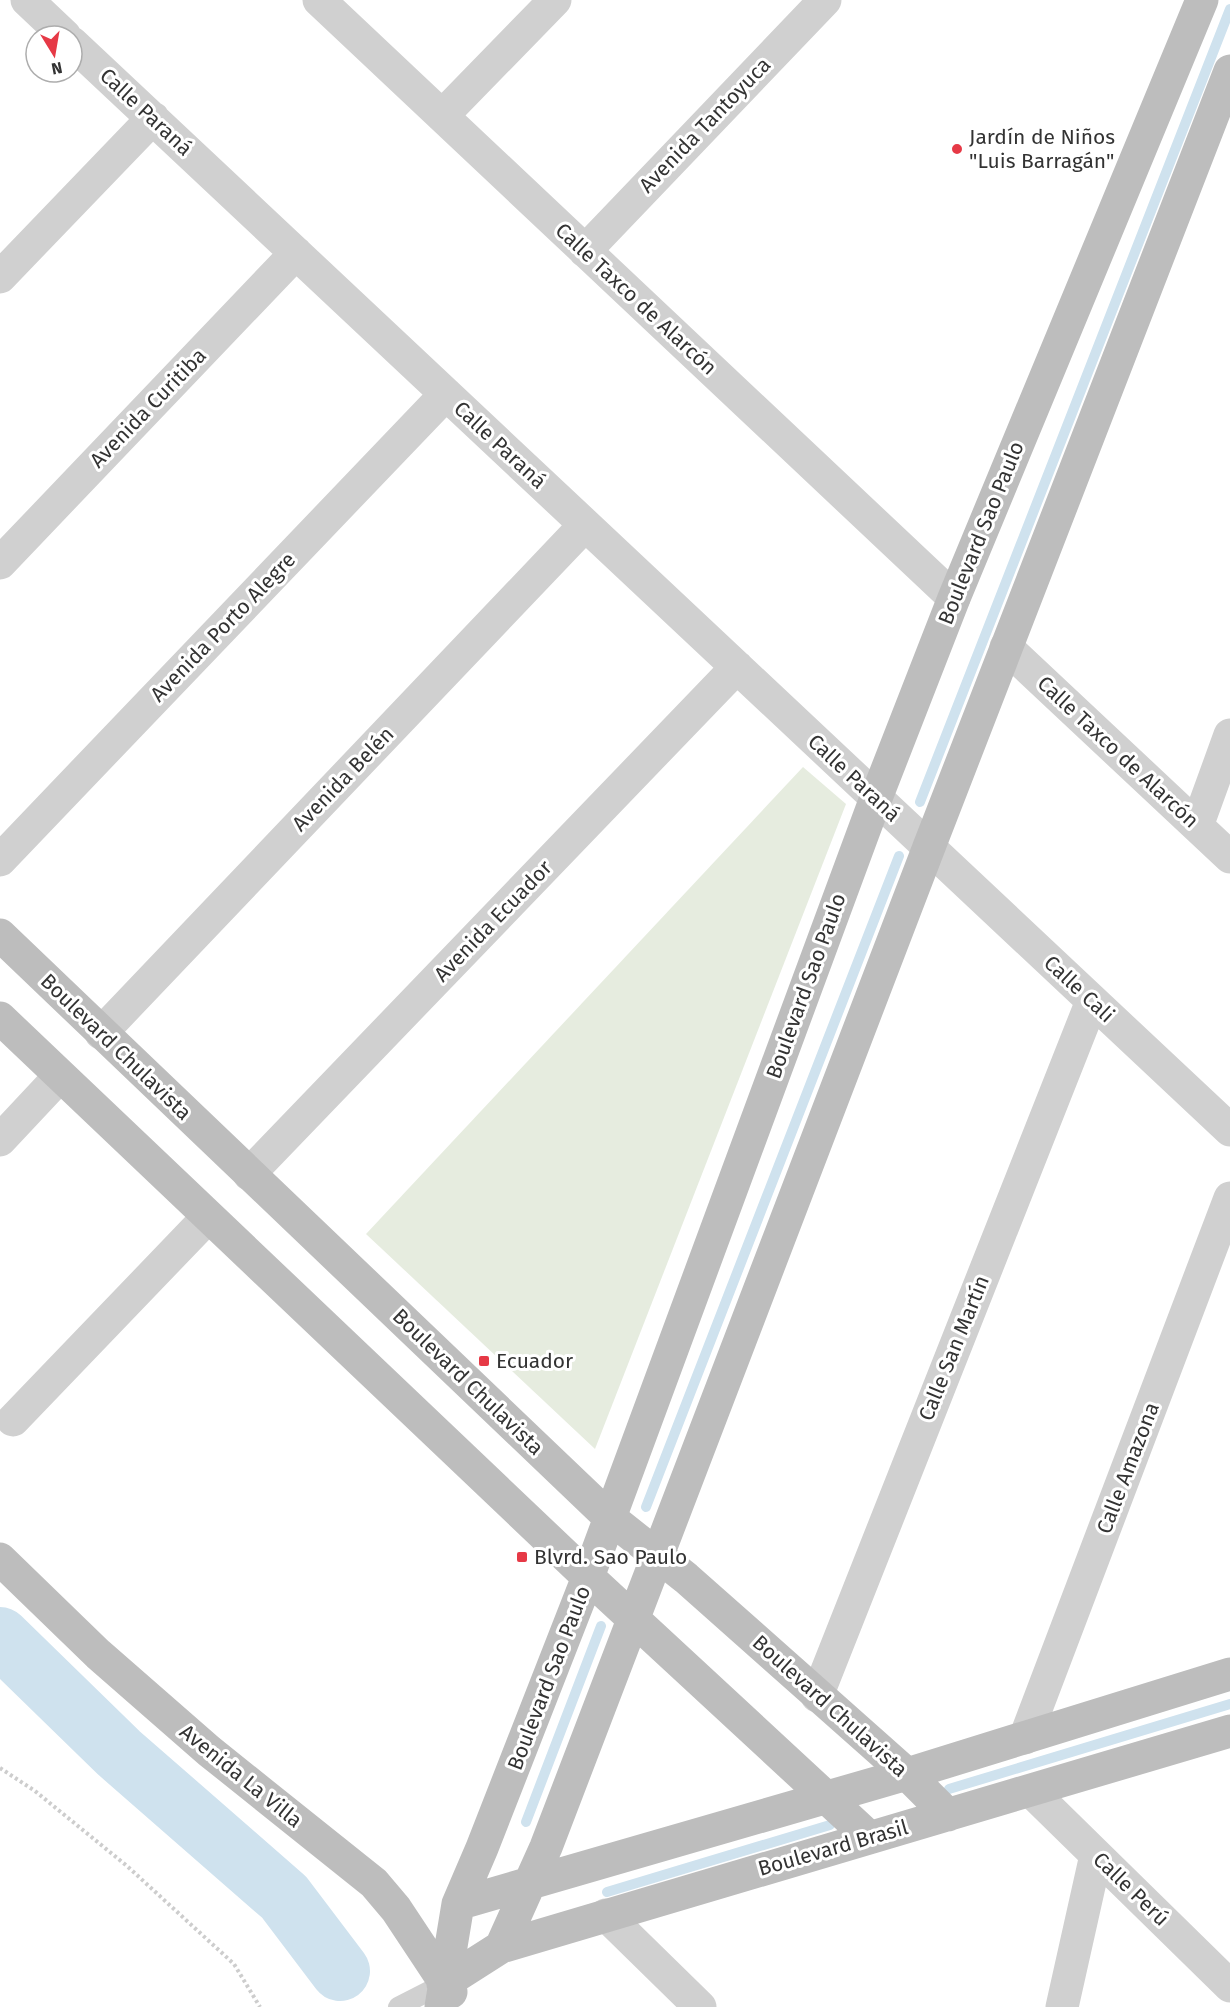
<svg xmlns="http://www.w3.org/2000/svg" width="1230" height="2007" font-family="'Fira Sans',sans-serif">
<style>
.green{fill:#e6ecdf}
.lines{fill:none;stroke-linecap:round;stroke-linejoin:round}
.stream{stroke:#cfe2ee;stroke-width:10}
.river{stroke:#cfe2ee;stroke-width:60}
.path{stroke:#cdcdcd;stroke-width:4;stroke-dasharray:3 3;stroke-linecap:butt}
.lane{stroke:#d0d0d0;stroke-width:20}
.street{stroke:#d0d0d0;stroke-width:33}
.secondary{stroke:#bdbdbd;stroke-width:33}
.poi-dot{fill:#e63946;stroke:#fff;stroke-width:2}
.labels{text-anchor:middle;dominant-baseline:central;stroke-width:6;stroke-linejoin:round;paint-order:stroke}
.street-label{font-size:21px;fill:#333;stroke:#fff}
.poi-label{font-size:21px;fill:#333;stroke:#fff;text-anchor:start}
</style>
<rect width="100%" height="100%" fill="#fff"/>
<!-- green -->
<path class="green" d="M803 767 846 804 595 1449 366 1234Z"/>
<g class="lines">
<!-- stream -->
<path class="stream" d="M920 802 1230 9
M646 1507 899 856
M949 1789 1230 1704
M526 1822 601 1626
M607 1892 830 1825"/>
<!-- river -->
<path class="river" d="M0 1637 119 1753 284 1897 340 1971"/>
<!-- path -->
<path class="path" d="M0 1768 35 1791 127 1866 234 1964 260 2007"/>
<!-- lane -->
<path class="lane" d="M398 2007 443 1984"/>
<!-- street -->
<path class="street" d="M27 0 65 36
M319 0 954 598
M72 43 1230 1130
M442 116 555 0
M585 251 825 0
M0 277 153 118
M0 563 296 253
M1006 647 1230 857
M1197 826 1230 735
M0 860 446 394
M101 1033 585 525
M0 1140 60 1076
M249 1174 737 667
M13 1420 208 1217
M817 1696 1092 1001
M1025 1738 1230 1198
M1032 1792 1230 1986
M606 1915 700 2007
M1062 2007 1096 1855"/>
<!-- secondary -->
<path class="secondary" d="M0 935 609 1517 686 1578 907 1774 948 1815
M0 1018 588 1577 869 1837
M0 1559 98 1654 209 1751 374 1883 396 1909 451 1992
M458 1904 907 1774 1230 1674
M501 1947 546 1847 929 847 1230 71
M443 1984 501 1947 1230 1731
M441 2007 458 1904 482 1848 588 1577 876 798 954 598 1202 0"/>
</g>
<!-- markers -->
<g class="poi-dot">
<circle cx="957" cy="149" r="6"/>
<rect x="478" y="1355" width="12" height="12" rx="3"/>
<rect x="516" y="1551" width="12" height="12" rx="3"/>
</g>
<g class="labels">
<!-- street labels -->
<g class="street-label">
<text transform="translate(146 112) rotate(43)">Calle Paraná</text>
<text transform="translate(705 125) rotate(-46)">Avenida Tantoyuca</text>
<text transform="translate(636 299) rotate(43)">Calle Taxco de Alarcón</text>
<text transform="translate(148 408) rotate(-46)">Avenida Curitiba</text>
<text transform="translate(500 445) rotate(43)">Calle Paraná</text>
<text transform="translate(981 533) rotate(-68)">Boulevard Sao Paulo</text>
<text transform="translate(223 627) rotate(-46)">Avenida Porto Alegre</text>
<text transform="translate(1118 752) rotate(43)">Calle Taxco de Alarcón</text>
<text transform="translate(854 778) rotate(43)">Calle Paraná</text>
<text transform="translate(343 779) rotate(-46)">Avenida Belén</text>
<text transform="translate(493 921) rotate(-46)">Avenida Ecuador</text>
<text transform="translate(806 986) rotate(-70)">Boulevard Sao Paulo</text>
<text transform="translate(1079 989) rotate(43)">Calle Cali</text>
<text transform="translate(116 1047) rotate(44)">Boulevard Chulavista</text>
<text transform="translate(954 1348) rotate(-68)">Calle San Martín</text>
<text transform="translate(468 1382) rotate(44)">Boulevard Chulavista</text>
<text transform="translate(1128 1468) rotate(-69)">Calle Amazona</text>
<text transform="translate(549 1678) rotate(-69)">Boulevard Sao Paulo</text>
<text transform="translate(830 1706) rotate(42)">Boulevard Chulavista</text>
<text transform="translate(241 1776) rotate(39)">Avenida La Villa</text>
<text transform="translate(833 1848) rotate(-16)">Boulevard Brasil</text>
<text transform="translate(1131 1889) rotate(44)">Calle Perú</text>
</g>
<!-- poi labels -->
<g class="poi-label">
<text x="969" y="137">Jardín de Niños<tspan x="969" dy="24">"Luis Barragán"</tspan></text>
<text x="496" y="1361">Ecuador</text>
<text x="534" y="1557">Blvrd. Sao Paulo</text>
</g>
</g>
<!-- north arrow -->
<g transform="translate(54 54) rotate(169)"><circle r="28" fill="#ffffff" stroke="#adadad" stroke-width="1.5"/>
<path d="M0-4.5L10 22L0 15L-10 22Z" fill="#e63946"/>
<text y="-9" font-size="16" font-weight="bold" text-anchor="middle" fill="#333333">N</text>
</g>
</svg>
